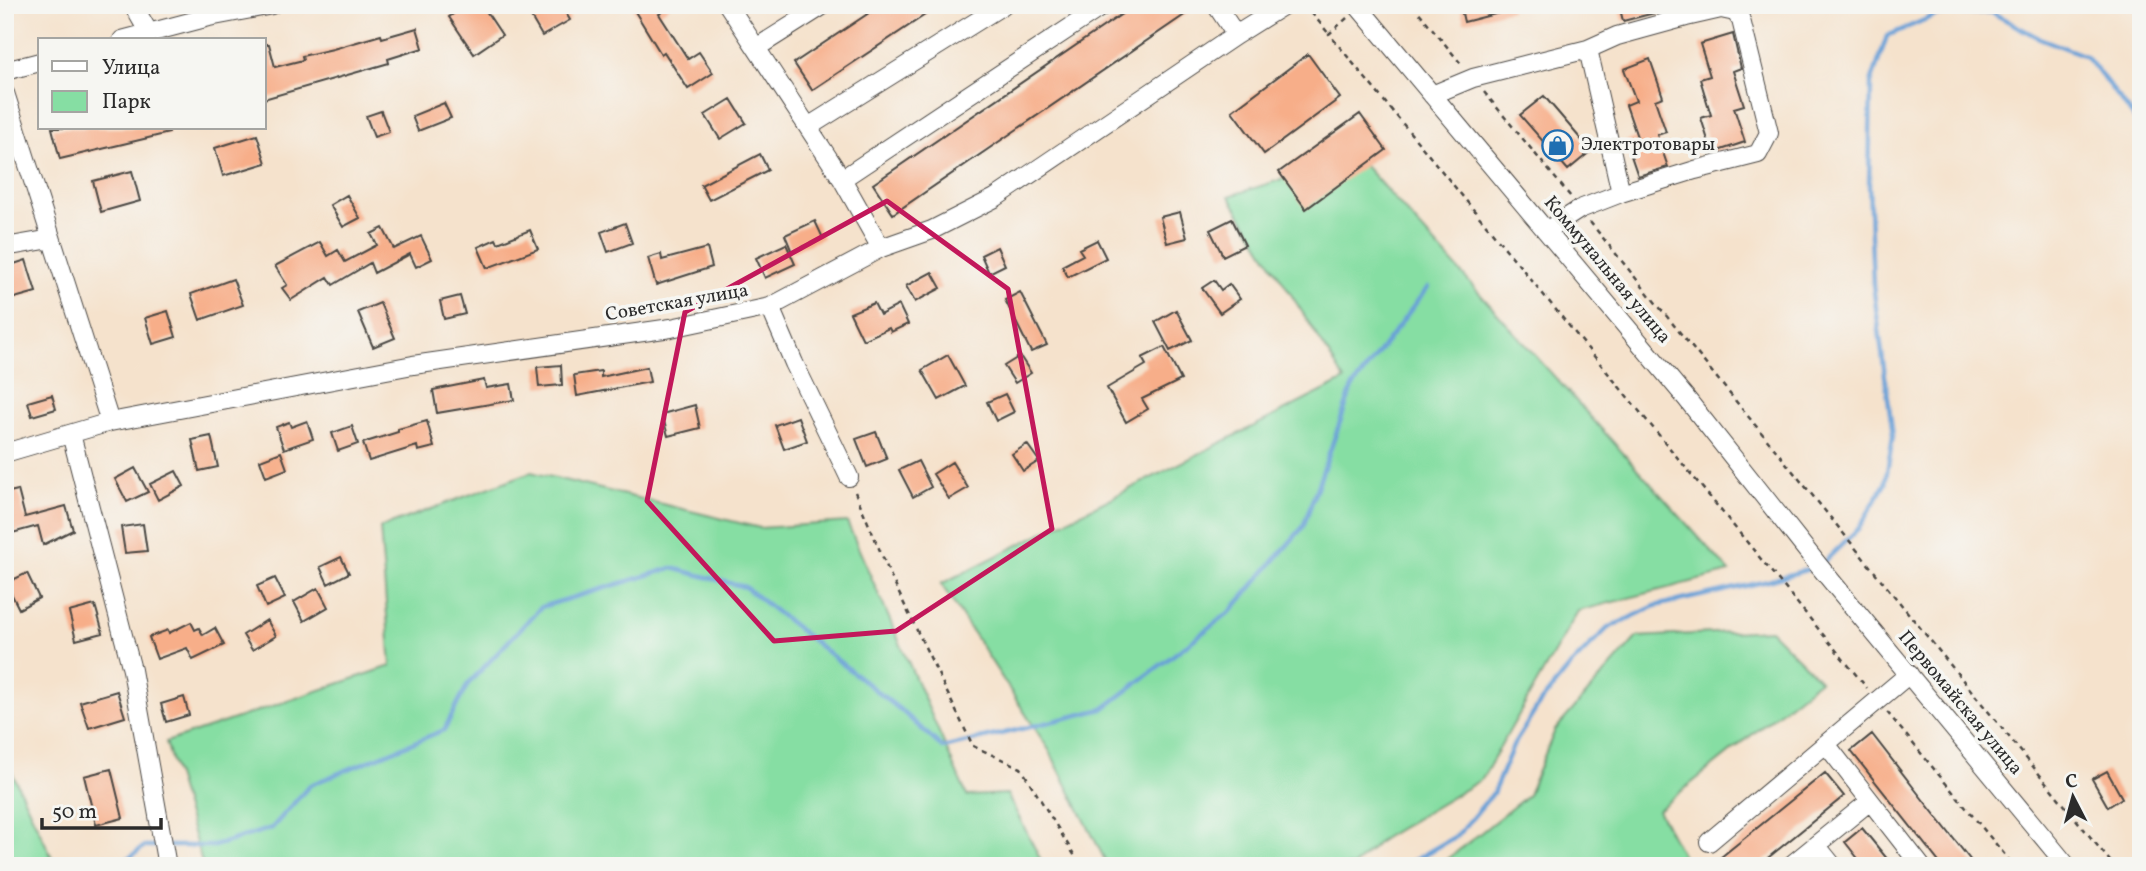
<svg xmlns="http://www.w3.org/2000/svg" width="2146" height="871" font-family="Vollkorn,serif">
<style>
.green{fill:#86dea3;stroke:#588467;stroke-width:2}
.lines{fill:none;stroke-linecap:round;stroke-linejoin:round}
.stream{stroke:#69a0d7;stroke-width:4.5}
.building{fill:#f7ae89}
.minor-casing{stroke:#494643;stroke-width:20}
.path{stroke:#494643;stroke-width:2.5;stroke-dasharray:5 5;stroke-linecap:butt}
.minor{stroke:#fff;stroke-width:18}
.marked{fill:none;stroke:#c2185b;stroke-width:5;stroke-linejoin:round}
.labels{text-anchor:middle;dominant-baseline:central;stroke-width:7;stroke-linejoin:round;paint-order:stroke}
.poi-label{font-size:19px;fill:#2b2b2b;stroke:#f6f6f2;text-anchor:start}
.street-label{font-size:19px;fill:#2b2b2b;stroke:#f6f6f2}
</style>
<rect width="100%" height="100%" fill="#f6f6f2"/>
<filter id="ink" filterUnits="userSpaceOnUse"><feTurbulence type="fractalNoise" baseFrequency=".0143" numOctaves="2"/><feDisplacementMap in="SourceGraphic" scale="14" xChannelSelector="R" yChannelSelector="G"/><feConvolveMatrix kernelMatrix="1 2 1 2 8 2 1 2 1" color-interpolation-filters="sRGB"/></filter>
<filter id="wash" filterUnits="userSpaceOnUse"><feTurbulence type="fractalNoise" baseFrequency=".00686" numOctaves="4" result="noise"/><feDisplacementMap in="SourceGraphic" scale="28" xChannelSelector="R" yChannelSelector="G"/><feGaussianBlur stdDeviation="1.57" result="paint"/><feColorMatrix in="noise" values="0 0 0 0 0 0 0 0 0 0 0 0 0 0 0 0 0 1.4 0 .05"/><feComposite in="paint" operator="in"/></filter>
<g filter="url(#wash)">
<rect width="100%" height="100%" fill="#f5e2cc"/>
<!-- green -->
<path class="green" d="M1356 156 1730 572 1578 611 1482 779 1382 839 1354 866H1108L1049 750 941 584 1345 380 1229 196Z
M531 472 760 528 847 522 967 796 1007 794 1044 866H203L166 742 391 666 380 528Z
M1770 630 1820 680 1658 810 1688 866H1439L1528 795 1555 730 1637 637Z
M11 771 56 866H5V772Z"/>
<g class="lines">
<!-- stream -->
<path class="stream" d="M1823 563 1859 528 1885 484 1893 436 1873 285 1869 185 1871 83 1887 36 1936 15 1991 12 2037 37 2086 56 2141 126
M169 846H214L272 828 310 785 444 730 468 684 541 607 672 568 745 587 903 712 943 748 1103 709 1231 611 1303 527 1352 388 1428 287
M118 866 145 846H160
M1404 866 1458 835 1493 793 1513 746 1540 703 1572 664 1608 628 1655 606 1768 581 1816 567"/>
</g>
<g id="blocks">
<!-- building -->
<path class="building" d="M466 5H482L502 35 474 54 449 17Z
M552 5H561L570 20 542 36 531 17Z
M631 5H672L659 14 688 59 699 52 713 73 688 89 664 52 661 54Z
M881 5H923L928 13 812 90 794 63Z
M1135 5H1199L893 214 873 184Z
M1460 5H1511V10L1464 22Z
M1619 5H1665L1666 10 1623 21Z
M417 28 423 48 388 59 389 63 264 99V44H269L275 67 303 60 302 56 333 49 381 35 382 38Z
M1733 34 1741 68 1733 71 1744 105 1734 108 1745 142 1712 153 1701 118 1711 115 1700 79 1710 76 1700 44Z
M1308 54 1340 98 1264 154 1232 111Z
M1650 59 1663 97 1655 100 1666 132 1657 135 1668 167 1638 176 1626 141 1637 137 1626 105 1636 101 1624 69Z
M1544 96 1591 151 1568 170 1520 115Z
M731 99 746 123 720 139 705 115Z
M444 103 451 118 418 131 412 116Z
M381 111 389 132 374 137 366 116Z
M1360 114 1386 150 1306 209 1279 172Z
M52 128H168L169 133 60 159Z
M257 135 266 163 223 176 215 148Z
M760 154 768 170 709 200 701 185Z
M132 171 140 201 101 212 93 181Z
M347 195 360 218 343 227 330 205Z
M1180 212 1187 238 1167 243 1160 217Z
M1232 219 1245 245 1223 256 1210 230Z
M815 221 823 238 792 252 785 235Z
M625 223 632 243 608 252 601 232Z
M383 228 394 249 421 236 432 259 416 267 410 254 374 273 370 263 333 285 328 277 291 300 282 288 287 285 275 266 320 242 328 256 338 250 345 262 377 245 371 234Z
M530 230 538 249 487 268 478 247 496 239 498 243Z
M1097 240 1106 258 1068 277 1062 266 1083 255 1079 249Z
M786 244 795 264 765 278 756 258Z
M997 247 1005 265 989 273 981 255Z
M707 248 712 267 656 285 648 258 661 254 662 260Z
M26 260 36 292 11 299 5 280V267Z
M932 272 941 288 915 302 906 286Z
M233 279 243 305 200 320 191 294Z
M1214 280 1221 290 1229 284 1240 299 1220 313 1202 288Z
M1020 292 1047 345 1031 352 1005 300Z
M460 296 465 314 444 319 440 301Z
M380 303 395 338 373 347 358 312Z
M874 303 880 315 899 305 908 324 891 332 889 328 863 340 850 313Z
M1176 310 1192 340 1170 351 1155 322Z
M168 311 176 337 153 344 145 318Z
M1164 347 1181 380 1142 399 1148 409 1126 422 1107 388 1146 365 1142 358Z
M948 355 965 386 939 400 922 370Z
M1020 356 1031 373 1015 383 1004 366Z
M561 365 562 385 539 387 537 367Z
M647 367 650 382 577 396 574 375 601 371V377Z
M484 380 486 388 511 384 514 400 437 413 433 390Z
M1005 394 1014 412 996 421 987 402Z
M52 395 56 409 32 416 28 402Z
M695 405 700 428 668 436 662 414Z
M798 417 807 441 784 449 775 425Z
M307 421 313 439 284 449 276 427 289 422 291 427Z
M427 421 434 447 418 451 417 446 369 461 363 443 398 432V429Z
M352 426 358 444 338 451 332 433Z
M876 432 887 459 867 467 856 439Z
M211 436 218 467 199 471 192 440Z
M1027 444 1039 461 1023 471 1012 454Z
M281 452 287 469 266 477 260 460Z
M918 461 931 487 913 497 899 470Z
M952 462 968 488 949 499 933 474Z
M135 468 148 492 127 502 115 479Z
M176 471 184 486 158 500 150 484Z
M18 490 25 517 66 506 73 530 43 545 38 526 5 535V493Z
M143 524 147 551 125 553 121 527Z
M341 557 349 573 328 584 320 567Z
M27 573 39 598 19 609 6 583Z
M275 578 285 598 266 607 257 586Z
M318 588 328 607 304 621 294 602Z
M95 605 103 633 76 640 69 612Z
M267 620 276 636 252 650 243 635Z
M191 622 195 630 199 628 203 635 215 628 224 645 193 660 187 648 157 659 149 637 168 630 169 633Z
M117 691 125 717 89 728 80 702Z
M184 697 189 715 166 722 161 704Z
M1872 734 1917 792 1975 866H1942L1851 751Z
M111 769 123 818 96 825 84 776Z
M2107 771 2122 798 2108 807 2092 779Z
M1825 773 1844 796 1758 866H1710Z
M1862 828 1893 866H1864L1845 842Z"/>
</g>
</g>
<g filter="url(#ink)">
<use href="#blocks" fill-opacity="0" stroke="#494643" stroke-width="2"/>
<g class="lines">
<defs>
<path id="minor" d="M133 5 149 33
M728 5 842 179 881 248
M1216 5 1236 35
M1357 5 1686 398 1819 566 2067 866
M122 40 209 17 272 5
M756 48 824 5
M1588 49 1621 193
M5 71 40 62
M5 93 110 422
M1432 95 1473 78 1588 49 1617 36 1686 17 1683 7
M808 127 1003 5
M842 179 1104 5
M1546 231 1580 209 1621 193 1695 170 1758 154 1769 133 1741 20 1735 12 1721 9 1686 17
M5 247 51 239
M770 307 794 363 849 477
M71 434 132 670 167 866
M5 453 110 422 413 365 671 328 770 307 881 248 932 230 995 198 1236 35 1284 5
M1826 744 1921 866
M1709 842 1909 674
M1816 845 1833 866
M1790 866 1870 801"/>
</defs>
<!-- minor casing -->
<use href="#minor" class="minor-casing"/>
<!-- path -->
<path class="path" d="M1305 5 1329 34
M1413 5 1462 65
M1347 18 1329 34 1867 688
M1484 92 1571 197
M1590 222 2114 866
M855 492 892 579 973 746 1021 768 1081 866
M1887 712 2014 866"/>
<!-- minor -->
<use href="#minor" class="minor"/>
</g>
</g>
<!-- marked area -->
<path class="marked" d="M887 201 1008 289 1052 529 896 631 774 641 647 501 685 312Z"/>
<!-- icons -->
<defs>
<symbol id="shop-ring" viewBox="-11 -11 22 22"><circle r="9.5" fill="#f6f6f2" stroke="#1f6fb2" stroke-width="1.5"/><path d="M-5-2.5h2.3a2.7 3.5 0 0 1 5.4 0H5L5.5 6h-11ZM-1.5-2.5h3a1.5 2.3 0 0 0-3 0Z" fill="#1f6fb2"/></symbol>
</defs>
<g fill-rule="evenodd">
<use href="#shop-ring" x="1540" y="128" width="35" height="35"/>
</g>
<g class="labels">
<!-- poi labels -->
<g class="poi-label">
<text x="1581" y="145">Электротовары</text>
</g>
<!-- street labels -->
<g class="street-label">
<text transform="translate(1607 270) rotate(50)">Коммунальная улица</text>
<text transform="translate(677 303) rotate(-10)">Советская улица</text>
<text transform="translate(1960 703) rotate(50)">Первомайская улица</text>
</g>
</g>
<!-- margin -->
<rect width="2146" height="871" fill="none" stroke="#f6f6f2" stroke-width="28"/>
<!-- legend -->
<rect x="38" y="38" width="228" height="91" fill="#f6f6f2" stroke="#a5a5a2" stroke-width="2"/>
<rect x="52" y="61" width="35" height="10" fill="#ffffff" stroke="#a5a5a2" stroke-width="2"/>
<text x="102" y="74" font-size="21" fill="#2b2b2b">Улица</text>
<rect x="52" y="91" width="35" height="21" fill="#86dea3" stroke="#a5a5a2" stroke-width="2"/>
<text x="102" y="108" font-size="21" fill="#2b2b2b">Парк</text>
<!-- north arrow -->
<g transform="translate(2073 797) rotate(354)" stroke="#f6f6f2" stroke-width="5" paint-order="stroke">
<path d="M0-5L12 26L0 18L-12 26Z" fill="#2b2b2b"/>
<text y="-10" font-size="19" font-weight="bold" text-anchor="middle" fill="#2b2b2b">С</text>
</g>
<!-- scale -->
<path d="M42 818v10h119v-10" fill="none" stroke="#2b2b2b" stroke-width="3.5"/>
<text x="52" y="818" font-size="21" fill="#2b2b2b" stroke="#f6f6f2" stroke-width="5" paint-order="stroke">50 m</text>
</svg>
